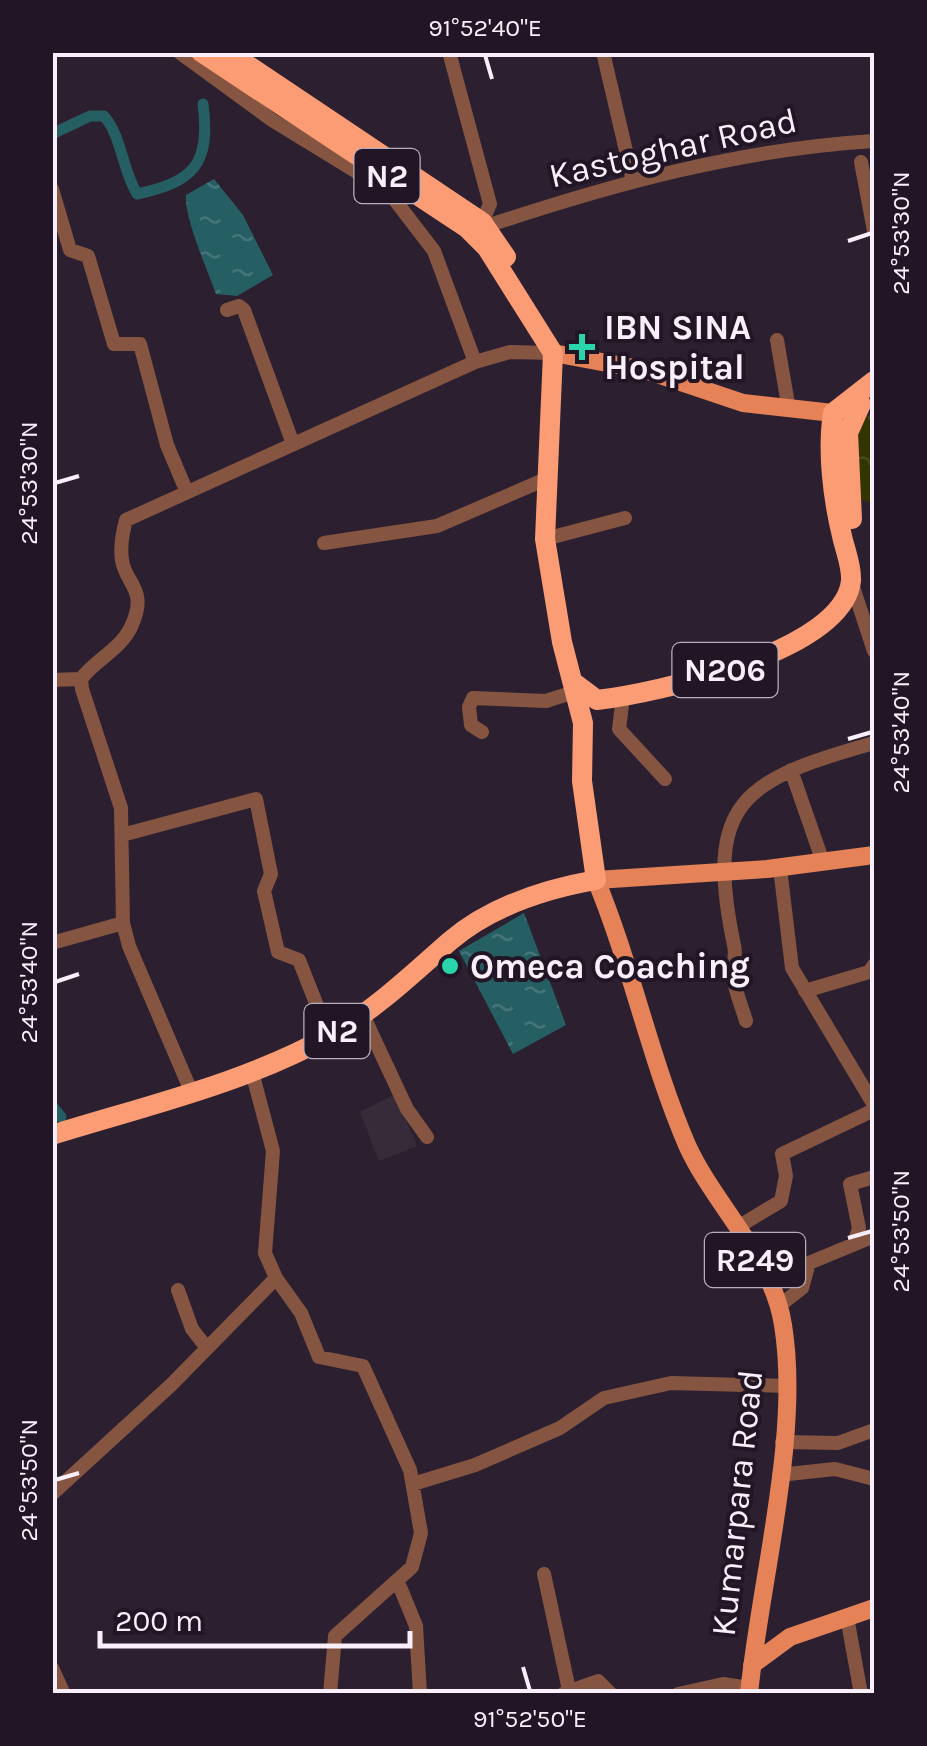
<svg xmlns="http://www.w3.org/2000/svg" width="927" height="1746" font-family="Karla,sans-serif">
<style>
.education{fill:#382b39}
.park{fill:url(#park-crowns)}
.water{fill:url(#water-ripples)}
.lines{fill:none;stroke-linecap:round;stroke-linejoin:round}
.canal{stroke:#255e63;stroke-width:11}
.minor{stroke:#855541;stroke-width:14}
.major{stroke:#e58257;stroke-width:18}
.highway{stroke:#fc9c74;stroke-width:20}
.ticks{fill:none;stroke:#f8effb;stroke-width:4}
.poi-dot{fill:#2ad5ac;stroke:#221626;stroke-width:4}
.labels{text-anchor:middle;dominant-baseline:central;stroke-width:8;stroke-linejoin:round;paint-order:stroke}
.shield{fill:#221626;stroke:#b8aebb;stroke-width:2.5}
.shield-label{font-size:32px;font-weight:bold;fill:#f8effb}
.street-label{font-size:35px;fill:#f8effb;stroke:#221626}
.poi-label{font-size:35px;font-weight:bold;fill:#f8effb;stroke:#221626;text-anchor:start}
.neatline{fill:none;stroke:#f8effb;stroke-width:4}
.ticks-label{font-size:25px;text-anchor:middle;fill:#f8effb}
</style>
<defs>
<pattern id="park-crowns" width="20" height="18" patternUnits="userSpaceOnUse" patternTransform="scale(2.5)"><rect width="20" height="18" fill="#323500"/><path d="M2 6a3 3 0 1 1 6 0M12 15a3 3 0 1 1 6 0" fill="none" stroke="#464919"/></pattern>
<pattern id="water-ripples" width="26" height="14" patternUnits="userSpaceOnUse" patternTransform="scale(2.5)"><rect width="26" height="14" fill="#255e63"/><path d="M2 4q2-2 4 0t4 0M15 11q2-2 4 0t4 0" fill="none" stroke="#45757a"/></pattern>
</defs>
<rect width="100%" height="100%" fill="#2c2030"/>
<!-- education -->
<path class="education" d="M395 1094 417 1146 379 1161 360 1112Z"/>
<!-- park -->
<path class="park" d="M874 412V503L857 499V424Z"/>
<!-- water -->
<path class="water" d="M214 179 243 215 273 275 237 296 216 294C207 269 184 217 186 195Z
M524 913 566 1025 513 1054 459 951Z"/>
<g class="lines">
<!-- canal -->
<path class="canal" d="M52 134 90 116H104C122 137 122 169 137 194 193 182 211 165 203 104
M52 1106 61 1117"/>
<!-- minor -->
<path class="minor" d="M179 52 272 120 388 191 434 251 475 362
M449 52 490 204 482 222
M603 52 633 181
M861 162 874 231
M52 189 70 250 88 256 114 344H140L167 445 186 490
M487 226C613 184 741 149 874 141
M227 310 239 306 244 310 293 444
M777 340 789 410
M545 539 625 518
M324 543 437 526 546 479
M851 581 874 651
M52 680 81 679
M623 697 619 729 665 779
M482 732 471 725 469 707 473 698 546 701 574 692
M791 770 823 862
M122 835 256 799 271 874 264 891 278 952 299 960 329 1036
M780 868 792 968 874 1105
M52 943 123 923
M805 991 869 972 874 965
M363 1015 407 1109 427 1137
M746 1021C742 1007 735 991 733 976 732 965 737 956 734 945 704 802 742 780 874 743
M252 1072 273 1151 265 1253 276 1278 301 1313 319 1357 363 1366 410 1470 421 1533 412 1567 335 1636 330 1694
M191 1091 129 946 123 923 121 808 82 689 81 679C95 660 120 650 131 627 149 589 125 584 122 560 120 548 123 531 126 520L475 362 510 352 553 353
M736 1228 781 1201 786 1176 782 1154 874 1110
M854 1244 859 1228 850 1184 874 1177
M178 1290 192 1329 207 1348
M779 1306 802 1288 809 1263 874 1236
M782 1442 838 1443 874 1430
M779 1475 835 1469 874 1479
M413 1484 475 1465 560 1428 604 1398 671 1383 787 1386
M52 1494 171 1385 276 1278
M544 1574 569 1690
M398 1582 416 1626 420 1694
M847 1617 861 1694
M52 1668 64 1694
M564 1693 598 1681 611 1694
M678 1694 723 1684 749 1688"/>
<!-- major -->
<path class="major" d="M553 353 645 370 743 403 833 413 842 420
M752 1665 790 1637 874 1608
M749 1694C760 1581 801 1435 783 1325 773 1258 714 1205 687 1145 650 1059 632 967 596 880L767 869 874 855"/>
<!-- highway -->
<path class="highway" d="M228 52 482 222 506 257
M833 413 874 381
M852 519 848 433 861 404
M573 682 597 700C656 693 843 652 851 581 852 566 845 550 842 536 833 499 827 451 833 413
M52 1135C145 1106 246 1083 331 1035 376 1009 411 975 450 941 490 907 545 889 596 880L582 781 583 723 562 642 545 539 553 353 487 248 467 228 201 52"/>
</g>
<!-- ticks -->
<path class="ticks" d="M485 55 492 79M848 241 872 233M55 483 79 476M848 739 872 732M55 982 79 974M848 1238 872 1231M55 1480 79 1473M523 1667 530 1691"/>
<!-- markers -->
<g class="poi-dot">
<path d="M577 332h10v10h10v10h-10v10h-10v-10h-10v-10h10z"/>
<circle cx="450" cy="966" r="10"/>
</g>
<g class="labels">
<!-- shield labels -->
<g class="shield">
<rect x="354.5" y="149" width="65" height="54" rx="8"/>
<rect x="672.5" y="643" width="105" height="54" rx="8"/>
<rect x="304.5" y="1004" width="65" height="54" rx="8"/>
<rect x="705" y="1233" width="100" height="54" rx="8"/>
</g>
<g class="shield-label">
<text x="387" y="176">N2</text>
<text x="725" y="670">N206</text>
<text x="337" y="1031">N2</text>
<text x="755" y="1260">R249</text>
</g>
<!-- street labels -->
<g class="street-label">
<text transform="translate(673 148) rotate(-13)">Kastoghar Road</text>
<text transform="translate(737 1503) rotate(-84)">Kumarpara Road</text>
</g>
<!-- poi labels -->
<g class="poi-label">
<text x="604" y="327">IBN SINA<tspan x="604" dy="40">Hospital</tspan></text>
<text x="470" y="966">Omeca Coaching</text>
</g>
</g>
<!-- border -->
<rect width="927" height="1746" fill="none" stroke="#221626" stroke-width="110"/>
<!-- scale -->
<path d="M100 1631v15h310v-15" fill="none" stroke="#f8effb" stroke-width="5"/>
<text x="115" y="1631" font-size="30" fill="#f8effb" stroke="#221626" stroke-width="8" paint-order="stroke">200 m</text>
<rect x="55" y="55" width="817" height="1636" class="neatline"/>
<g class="ticks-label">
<text x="485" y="36">91°52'40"E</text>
<text transform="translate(900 233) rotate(-90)" y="9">24°53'30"N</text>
<text transform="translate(28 483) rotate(-90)" y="9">24°53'30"N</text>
<text transform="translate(900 732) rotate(-90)" y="9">24°53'40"N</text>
<text transform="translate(28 982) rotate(-90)" y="9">24°53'40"N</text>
<text transform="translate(900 1231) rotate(-90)" y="9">24°53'50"N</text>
<text transform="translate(28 1480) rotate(-90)" y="9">24°53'50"N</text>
<text x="530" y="1727">91°52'50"E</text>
</g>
</svg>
